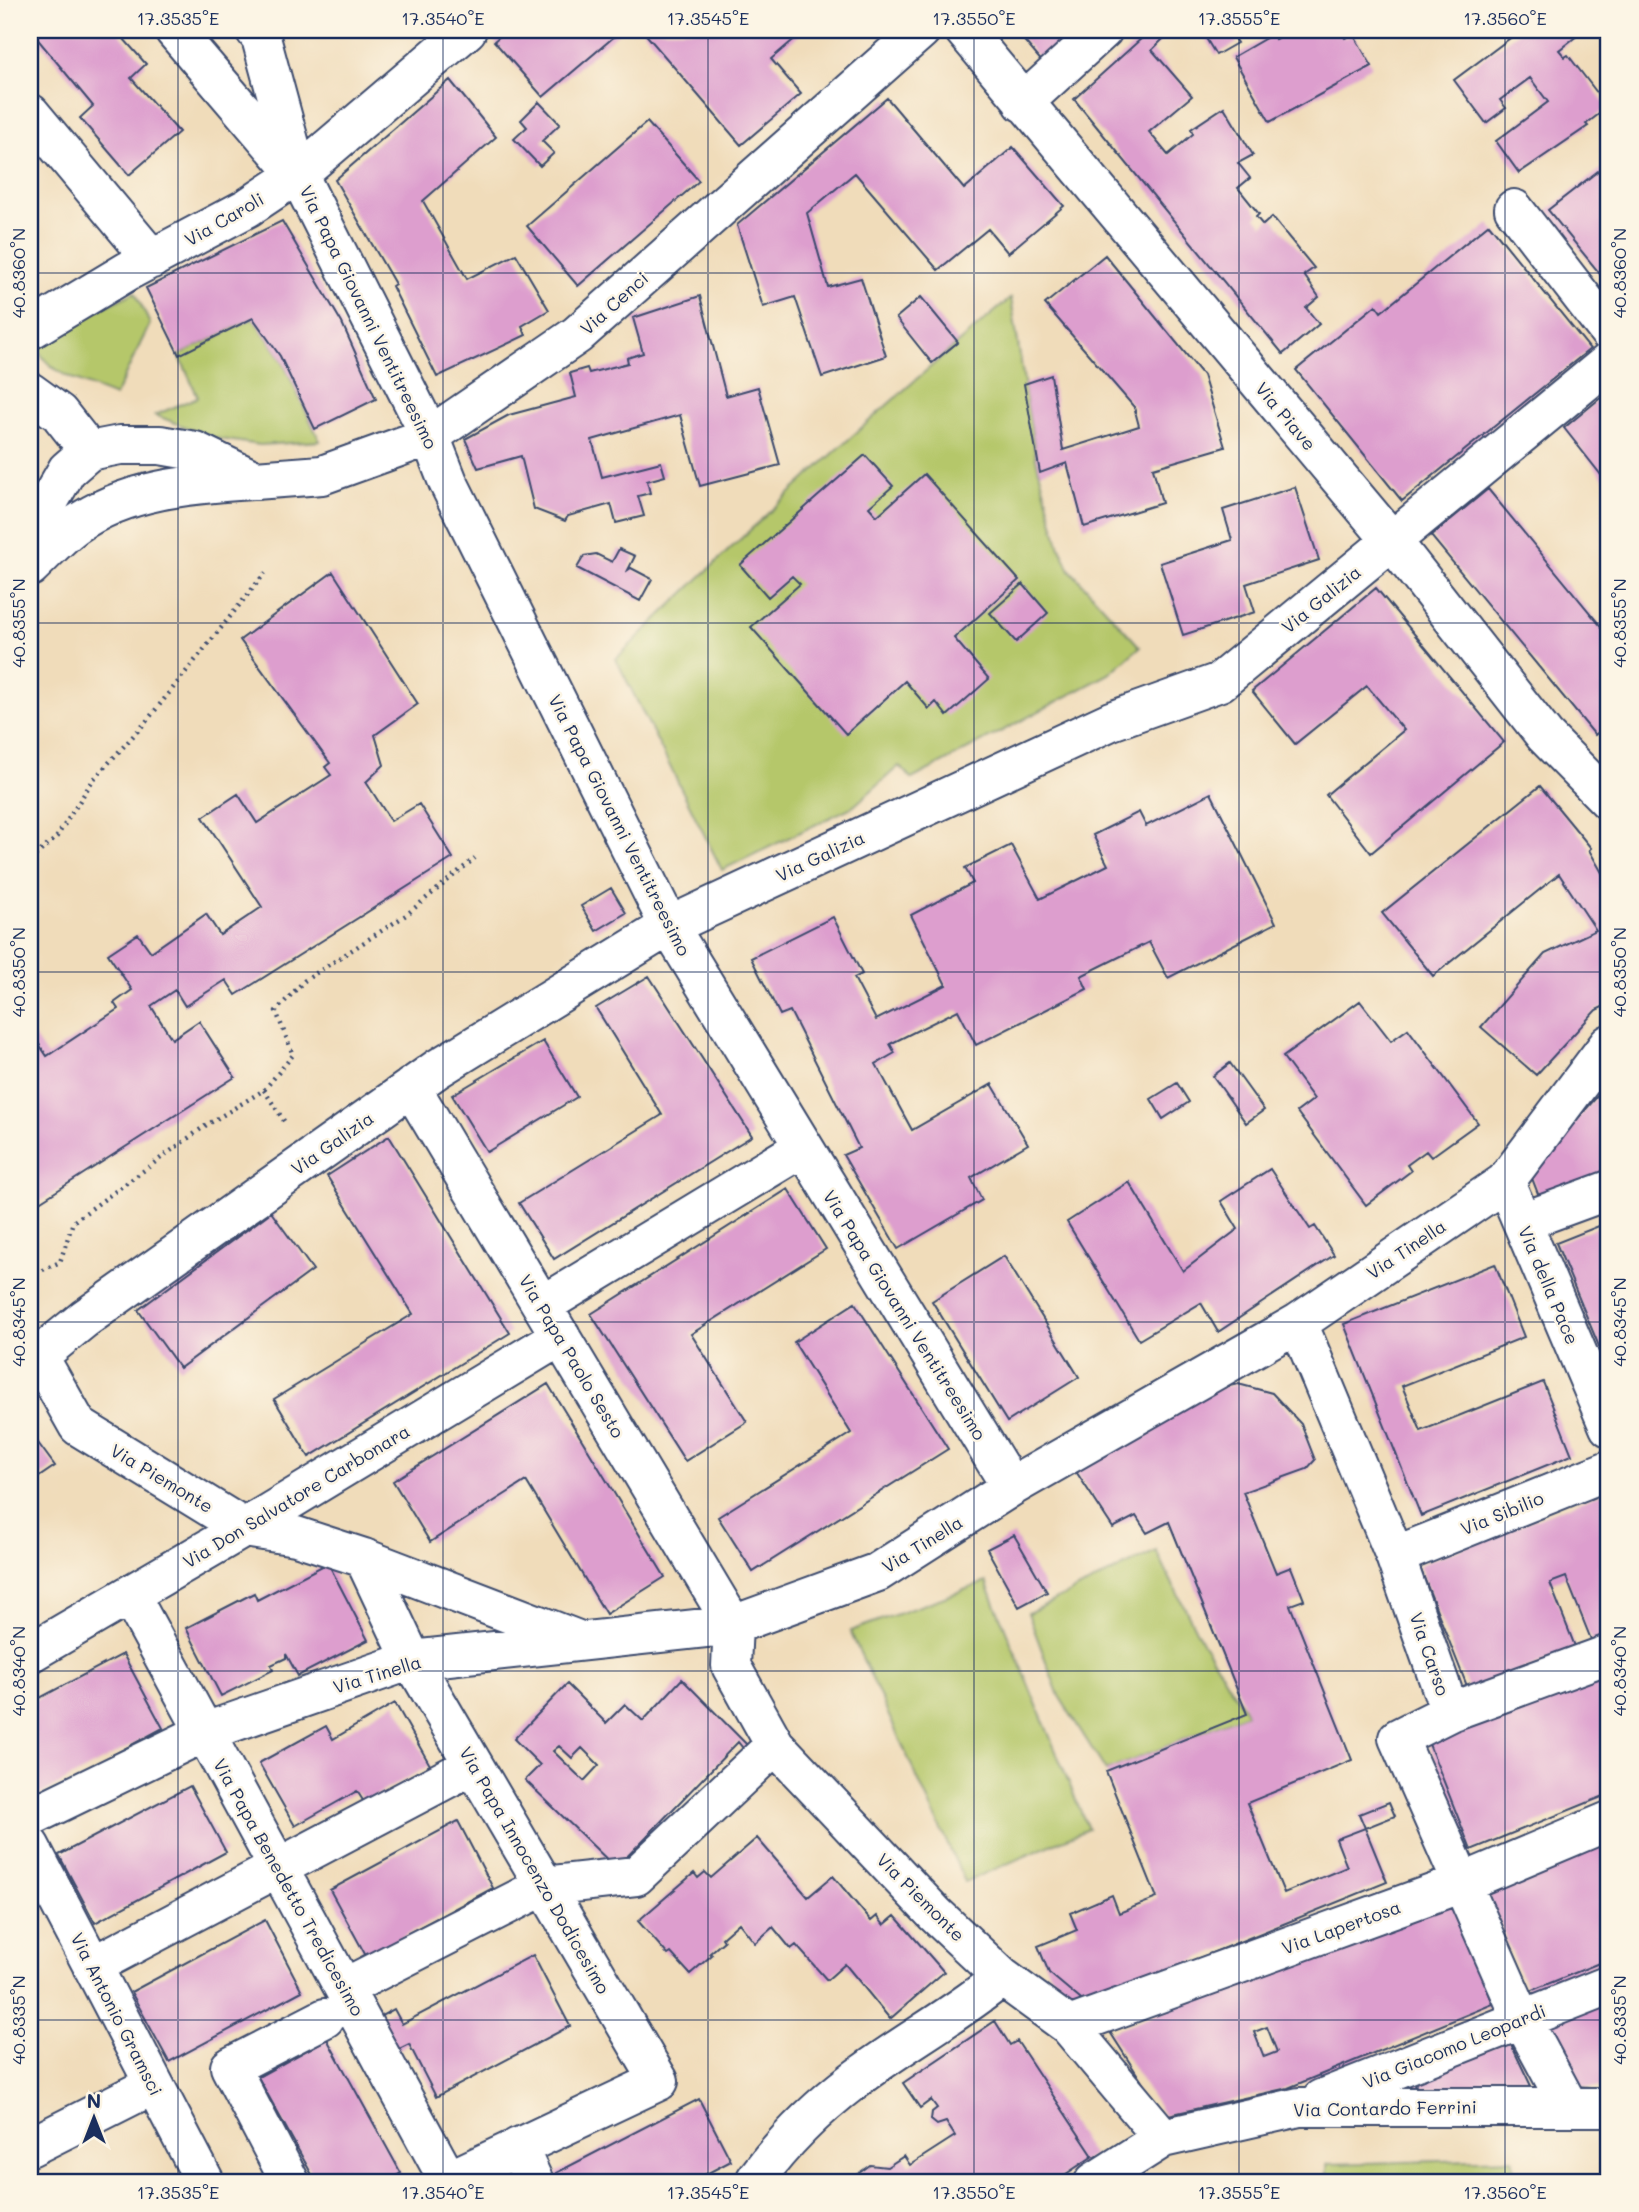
<svg xmlns="http://www.w3.org/2000/svg" width="1639" height="2212" font-family="Mali,sans-serif">
<style>
.green{fill:#b5c76b;stroke:#687b64;stroke-width:2}
.building{fill:#dd9ece;fill-rule:evenodd}
.lines{fill:none;stroke-linecap:round;stroke-linejoin:round}
.minor-casing{stroke:#3b496c;stroke-width:42}
.tertiary-casing{stroke:#3b496c;stroke-width:42}
.path{stroke:#3b496c;stroke-width:4.5;stroke-dasharray:2 5;stroke-linecap:butt}
.minor{stroke:#fff;stroke-width:38}
.tertiary{stroke:#fff;stroke-width:38}
.ticks{fill:none;stroke:#1b2f5e;stroke-width:2;stroke-opacity:0.45}
.labels{text-anchor:middle;dominant-baseline:central;stroke-width:5;stroke-linejoin:round;paint-order:stroke}
.street-label{font-size:18px;fill:#1b2f5e;stroke:#fcf5e5}
.neatline{fill:none;stroke:#1b2f5e;stroke-width:2.5}
.ticks-label{font-size:18px;text-anchor:middle;fill:#1b2f5e}
</style>
<rect width="100%" height="100%" fill="#fcf5e5"/>
<filter id="ink" filterUnits="userSpaceOnUse"><feTurbulence type="fractalNoise" baseFrequency=".0143" numOctaves="2"/><feDisplacementMap in="SourceGraphic" scale="14" xChannelSelector="R" yChannelSelector="G"/><feConvolveMatrix kernelMatrix="1 2 1 2 8 2 1 2 1" color-interpolation-filters="sRGB"/></filter>
<filter id="wash" filterUnits="userSpaceOnUse"><feTurbulence type="fractalNoise" baseFrequency=".00686" numOctaves="4" result="noise"/><feDisplacementMap in="SourceGraphic" scale="28" xChannelSelector="R" yChannelSelector="G"/><feGaussianBlur stdDeviation="1.57" result="paint"/><feColorMatrix in="noise" values="0 0 0 0 0 0 0 0 0 0 0 0 0 0 0 0 0 1.4 0 .05"/><feComposite in="paint" operator="in"/></filter>
<g filter="url(#wash)">
<rect width="100%" height="100%" fill="#f0dcba"/>
<!-- green -->
<path class="green" d="M135 292 150 324 115 396C88 384 49 376 37 347L48 334Z
M1011 298 1036 459 1059 545 1070 570 1140 647 1109 674 912 779 899 766 854 806 722 870 616 659C743 534 874 413 1011 298Z
M253 318 280 356 320 441 260 445 213 438 155 415 198 397 179 355Z
M1156 1551 1202 1642 1247 1714 1106 1771 1059 1696 1028 1613Z
M986 1582 1088 1829 965 1882 850 1631Z
M1513 2159 1514 2182H1327V2164Z"/>
<g id="blocks">
<!-- building -->
<path class="building" d="M30 30H116L146 64 131 78 179 132 129 175 80 118 93 106Z
M507 30H622L543 97 494 41Z
M642 30H805L771 59 801 94 741 145Z
M1015 30H1080L1043 63Z
M1134 30H1172L1152 50 1192 96 1149 132 1168 155 1193 134 1191 129 1224 107 1253 155 1238 163 1250 178 1238 188 1259 214 1256 217 1263 225 1272 217 1314 268 1304 275 1319 297 1306 308 1319 324 1283 354 1074 99 1142 38Z
M1201 30H1229L1237 43 1216 55Z
M1293 30H1340L1345 38 1353 34 1372 66 1270 122 1233 57 1273 34 1275 39Z
M1521 30H1580L1582 32 1559 50 1565 57 1568 55 1608 107 1586 124 1588 126 1519 173 1496 141 1548 102 1530 78 1500 100 1506 108 1486 123 1454 80Z
M450 80 496 137 423 201 467 279 516 254 549 310 522 326 526 335 437 377 392 286 395 284 335 180Z
M887 98 964 189 1013 147 1064 206 1008 253 988 229 938 270 855 173 807 213 828 287 861 278 886 356 822 377 795 297 763 307 737 225Z
M539 102 560 124 542 141 554 153 540 166 514 139 527 127 521 120Z
M647 122 699 181 578 286 527 226Z
M1602 168 1609 177V285L1548 210Z
M30 212 38 222 30 229Z
M282 221 342 323 376 399 315 429 280 356 253 318 179 355 146 288Z
M1489 224 1590 349 1402 501 1296 370 1376 305 1381 312Z
M1105 255 1203 375 1225 447 1153 468 1162 503 1084 527 1067 463 1040 473 1024 384 1051 375 1063 450 1139 426 1134 407 1045 304Z
M700 296 726 396 758 387 780 465 700 486 680 415 592 440 602 477 661 462 665 476 647 481 650 493 638 496 644 516 616 523 611 504 568 516 565 521 534 509 521 456 478 468 465 439 509 415 576 397 570 373 587 368 589 373 628 363 627 358 643 353 633 318Z
M921 297 958 342 932 363 896 318Z
M1609 391V485L1564 428Z
M865 455 893 486 869 507 877 516 924 474 1019 580 954 638 989 679 947 716 936 702 929 709 905 681 846 734 751 627 800 584 792 576 768 597 740 565Z
M1295 487 1319 560 1246 584 1255 612 1183 635 1160 563 1232 540 1223 510Z
M1488 489 1609 636V723L1595 735 1431 536Z
M619 549 635 556 628 570 631 568 652 579 640 601 577 568 584 556 596 554 612 562Z
M333 572 418 704 375 735 384 765 366 782 391 821 419 804 453 858 236 995 226 980 185 1006 175 990 151 1006 172 1039 199 1021 235 1077 30 1208V1031L47 1056 118 1009 114 1003 132 990 108 954 138 934 151 952 206 914 220 935 262 907 203 817 238 794 257 823 331 775 325 767 330 763 240 640Z
M1023 584 1048 613 1016 642 990 613Z
M1376 588 1504 742 1371 853 1326 795 1404 730 1367 686 1295 744 1252 691Z
M1540 786 1591 848 1589 850 1609 885V1004L1596 1010 1536 1075 1481 1027 1545 954 1596 930 1559 874 1433 976 1382 913Z
M1211 793 1276 923 1168 978 1149 942 1081 976 1087 989 976 1045 958 1010 890 1044 895 1053 876 1064 912 1130 992 1084 1028 1144 971 1178 982 1200 898 1249 843 1155 859 1148 790 1011 780 1015 751 958 833 917 862 974 854 978 876 1020 946 985 911 915 973 883 965 868 1011 845 1040 899 1108 865 1093 835 1139 812 1146 826Z
M611 888 626 913 596 931 581 906Z
M649 976 752 1136 554 1259 519 1203 662 1115 596 1008Z
M1360 1001 1391 1041 1408 1029 1478 1123 1431 1157 1426 1151 1407 1165 1411 1171 1366 1205 1297 1112 1314 1099 1283 1057Z
M543 1041 577 1097 487 1152 452 1095Z
M1230 1063 1264 1110 1246 1123 1213 1076Z
M1177 1083 1189 1102 1163 1119 1151 1099Z
M1609 1083V1172L1540 1199 1530 1173Z
M389 1136 510 1333 309 1457 274 1399 413 1314 327 1176Z
M1270 1169 1310 1229 1315 1226 1334 1255 1218 1332 1201 1303 1139 1340 1067 1222 1129 1182 1183 1271 1238 1229 1221 1201Z
M788 1189 826 1249 691 1334 747 1422 685 1461 591 1314Z
M271 1212 313 1270 180 1368 138 1310Z
M1609 1222V1348L1601 1351 1556 1243Z
M1004 1256 1079 1377 1007 1422 932 1301Z
M1495 1264 1524 1337 1402 1386 1421 1431 1543 1382 1572 1455 1421 1516 1344 1324Z
M855 1303 948 1449 753 1572 718 1517 851 1433 794 1342Z
M548 1384 665 1577 606 1614 526 1481 430 1542 393 1481Z
M1238 1384 1272 1393 1301 1424 1315 1460 1307 1469 1243 1492 1276 1573 1291 1567 1304 1600 1290 1605 1352 1760 1247 1803 1284 1893 1347 1867 1336 1839 1365 1828 1387 1882 1086 2004 1049 1973 1038 1946 1077 1930 1070 1913 1112 1895 1119 1913 1157 1898 1106 1771 1247 1714 1169 1522 1147 1533 1136 1516 1113 1528 1077 1473 1089 1457 1204 1392Z
M30 1432 55 1466 30 1483Z
M1609 1490V1635L1592 1642 1566 1577 1550 1583 1576 1649 1469 1691 1419 1565Z
M1014 1535 1047 1592 1019 1607 987 1549Z
M328 1563 368 1640 298 1676 286 1654V1658L271 1665 273 1670 221 1696 186 1628 254 1593 257 1600Z
M123 1654 163 1728 30 1800V1703Z
M1609 1669V1794L1471 1850 1427 1739Z
M682 1679 755 1753 750 1757 738 1742 616 1868 525 1780 540 1765 514 1739 567 1684 606 1723 625 1704 643 1721ZM559 1746 572 1758 582 1748 599 1765 584 1781 553 1751Z
M395 1703 430 1765 364 1802 357 1791 295 1826 259 1763 326 1726 333 1739Z
M190 1786 226 1852 95 1923 59 1855Z
M1389 1802 1395 1816 1365 1828 1359 1814Z
M458 1821 493 1888 366 1956 330 1890Z
M1609 1834V1959L1528 1992 1484 1884Z
M757 1838 808 1897 833 1876 871 1921 877 1916 884 1925 895 1916 944 1972 890 2019 845 1964 827 1980 796 1945 791 1949 773 1927 755 1943 739 1923 722 1938 724 1941 710 1953 712 1955 690 1974 671 1953 668 1955 638 1921 694 1873 698 1878 705 1872 711 1878Z
M1451 1897 1493 2004 1288 2088 1164 2116 1110 2032ZM1267 2027 1277 2052 1264 2057 1254 2032Z
M265 1920 302 1991 169 2062 131 1992Z
M533 1955 570 2026 436 2097 409 2044 387 2055 370 2022 394 2009 402 2024Z
M1609 1998V2088L1572 2086 1542 2025Z
M995 2021 1010 2045 1017 2041 1093 2156 1054 2182H847L870 2165 887 2167 904 2156 910 2165 955 2136 946 2122 937 2125 931 2120 932 2112 937 2108 931 2100 920 2108 903 2083Z
M327 2039 401 2173 385 2182H316L258 2077Z
M1509 2040 1532 2088H1416L1415 2077Z
M699 2099 731 2161 691 2182H560L556 2173Z"/>
</g>
</g>
<g filter="url(#ink)">
<use href="#blocks" fill-opacity="0" stroke="#3b496c" stroke-width="2"/>
<g class="lines">
<defs>
<path id="minor" d="M174 30 291 167
M255 30 261 38 298 174 430 436 448 482 669 926 1011 1487
M964 30 1392 541 1545 736 1609 801
M1023 103 1103 30
M30 113 152 259
M1514 209 1609 332
M30 330 128 271 247 208 298 174 467 30
M30 392 59 413 89 451
M255 480 322 475 430 436 577 335 921 30
M411 1087 733 1625 731 1666 775 1745 935 1914 1002 1977 1069 2026 1163 2138
M1505 1182 1609 1427
M1522 1222 1609 1190
M543 1305 802 1148
M1298 1323 1395 1556 1450 1712 1398 1738 1522 2019 1568 2105
M39 1357 78 1426 244 1528 296 1536 364 1558 578 1640
M30 1363 84 1319 437 1069 669 926 1111 721 1220 682 1609 362
M1395 1556 1609 1470
M364 1558 412 1660 659 2081 445 2182
M130 1595 448 2180
M30 1653 244 1528 561 1336
M1450 1712 1609 1654
M30 1817 205 1732 412 1660 733 1625 878 1572 1011 1487 1298 1323 1505 1182 1609 1044
M30 1846 205 2182
M92 1966 473 1765
M344 1988 544 1886 636 1876 775 1745
M1069 2026 1462 1883 1609 1821
M1321 2099 1609 1985
M30 2147 153 2085
M518 2147 534 2182
M756 2179C783 2142 816 2109 853 2081 901 2044 955 2016 1002 1977
M290 2182 230 2067 325 2018
M1094 2182 1163 2138 1299 2107H1609"/>
<path id="tertiary" d="M30 551 44 510 67 470 89 451 120 445H160L195 451 255 480
M30 567C44 554 58 538 74 526 125 489 191 484 252 480"/>
</defs>
<!-- minor casing -->
<use href="#minor" class="minor-casing"/>
<!-- tertiary casing -->
<use href="#tertiary" class="tertiary-casing"/>
<!-- path -->
<path class="path" d="M30 860 56 838 93 780 145 723 265 573
M264 1090 286 1124
M30 1276 60 1262 73 1222 205 1126 264 1090 293 1055 276 1011 304 981 406 915 475 858"/>
<!-- minor -->
<use href="#minor" class="minor"/>
<!-- tertiary -->
<use href="#tertiary" class="tertiary"/>
</g>
</g>
<!-- ticks -->
<path class="ticks" d="M178 30V2182M443 30V2182M708 30V2182M974 30V2182M1239 30V2182M1505 30V2182M30 273H1609M30 623H1609M30 972H1609M30 1322H1609M30 1671H1609M30 2020H1609"/>
<g class="labels">
<!-- street labels -->
<g class="street-label">
<text transform="translate(224 219) rotate(-30)">Via Caroli</text>
<text transform="translate(614 303) rotate(-42)">Via Cenci</text>
<text transform="translate(369 317) rotate(64)">Via Papa Giovanni Ventitreesimo</text>
<text transform="translate(1286 416) rotate(50)">Via Piave</text>
<text transform="translate(1321 599) rotate(-39)">Via Galizia</text>
<text transform="translate(620 825) rotate(63)">Via Papa Giovanni Ventitreesimo</text>
<text transform="translate(820 856) rotate(-25)">Via Galizia</text>
<text transform="translate(332 1143) rotate(-35)">Via Galizia</text>
<text transform="translate(1406 1249) rotate(-34)">Via Tinella</text>
<text transform="translate(1549 1285) rotate(67)">Via della Pace</text>
<text transform="translate(905 1315) rotate(58)">Via Papa Giovanni Ventitreesimo</text>
<text transform="translate(572 1356) rotate(59)">Via Papa Paolo Sesto</text>
<text transform="translate(162 1478) rotate(31)">Via Piemonte</text>
<text transform="translate(296 1496) rotate(-31)">Via Don Salvatore Carbonara</text>
<text transform="translate(1502 1513) rotate(-22)">Via Sibilio</text>
<text transform="translate(922 1544) rotate(-32)">Via Tinella</text>
<text transform="translate(1430 1654) rotate(71)">Via Carso</text>
<text transform="translate(377 1674) rotate(-17)">Via Tinella</text>
<text transform="translate(535 1870) rotate(60)">Via Papa Innocenzo Dodicesimo</text>
<text transform="translate(289 1887) rotate(61)">Via Papa Benedetto Tredicesimo</text>
<text transform="translate(921 1897) rotate(45)">Via Piemonte</text>
<text transform="translate(1341 1927) rotate(-20)">Via Lapertosa</text>
<text transform="translate(117 2014) rotate(63)">Via Antonio Gramsci</text>
<text transform="translate(1454 2046) rotate(-22)">Via Giacomo Leopardi</text>
<text transform="translate(1385 2108) rotate(-1)">Via Contardo Ferrini</text>
</g>
</g>
<!-- margin -->
<rect width="1639" height="2212" fill="none" stroke="#fcf5e5" stroke-width="77"/>
<!-- north arrow -->
<g transform="translate(94 2118)" stroke="#fcf5e5" stroke-width="5" paint-order="stroke">
<path d="M0-5L12 26L0 18L-12 26Z" fill="#1b2f5e"/>
<text y="-10" font-size="19" font-weight="bold" text-anchor="middle" fill="#1b2f5e">N</text>
</g>
<rect x="38" y="38" width="1562" height="2136" class="neatline"/>
<g class="ticks-label">
<text x="178" y="25">17.3535°E</text>
<text x="443" y="25">17.3540°E</text>
<text x="708" y="25">17.3545°E</text>
<text x="974" y="25">17.3550°E</text>
<text x="1239" y="25">17.3555°E</text>
<text x="1505" y="25">17.3560°E</text>
<text transform="translate(19 273) rotate(-90)" y="6">40.8360°N</text>
<text transform="translate(1620 273) rotate(-90)" y="6">40.8360°N</text>
<text transform="translate(19 623) rotate(-90)" y="6">40.8355°N</text>
<text transform="translate(1620 623) rotate(-90)" y="6">40.8355°N</text>
<text transform="translate(19 972) rotate(-90)" y="6">40.8350°N</text>
<text transform="translate(1620 972) rotate(-90)" y="6">40.8350°N</text>
<text transform="translate(19 1322) rotate(-90)" y="6">40.8345°N</text>
<text transform="translate(1620 1322) rotate(-90)" y="6">40.8345°N</text>
<text transform="translate(19 1671) rotate(-90)" y="6">40.8340°N</text>
<text transform="translate(1620 1671) rotate(-90)" y="6">40.8340°N</text>
<text transform="translate(19 2020) rotate(-90)" y="6">40.8335°N</text>
<text transform="translate(1620 2020) rotate(-90)" y="6">40.8335°N</text>
<text x="178" y="2199">17.3535°E</text>
<text x="443" y="2199">17.3540°E</text>
<text x="708" y="2199">17.3545°E</text>
<text x="974" y="2199">17.3550°E</text>
<text x="1239" y="2199">17.3555°E</text>
<text x="1505" y="2199">17.3560°E</text>
</g>
</svg>
